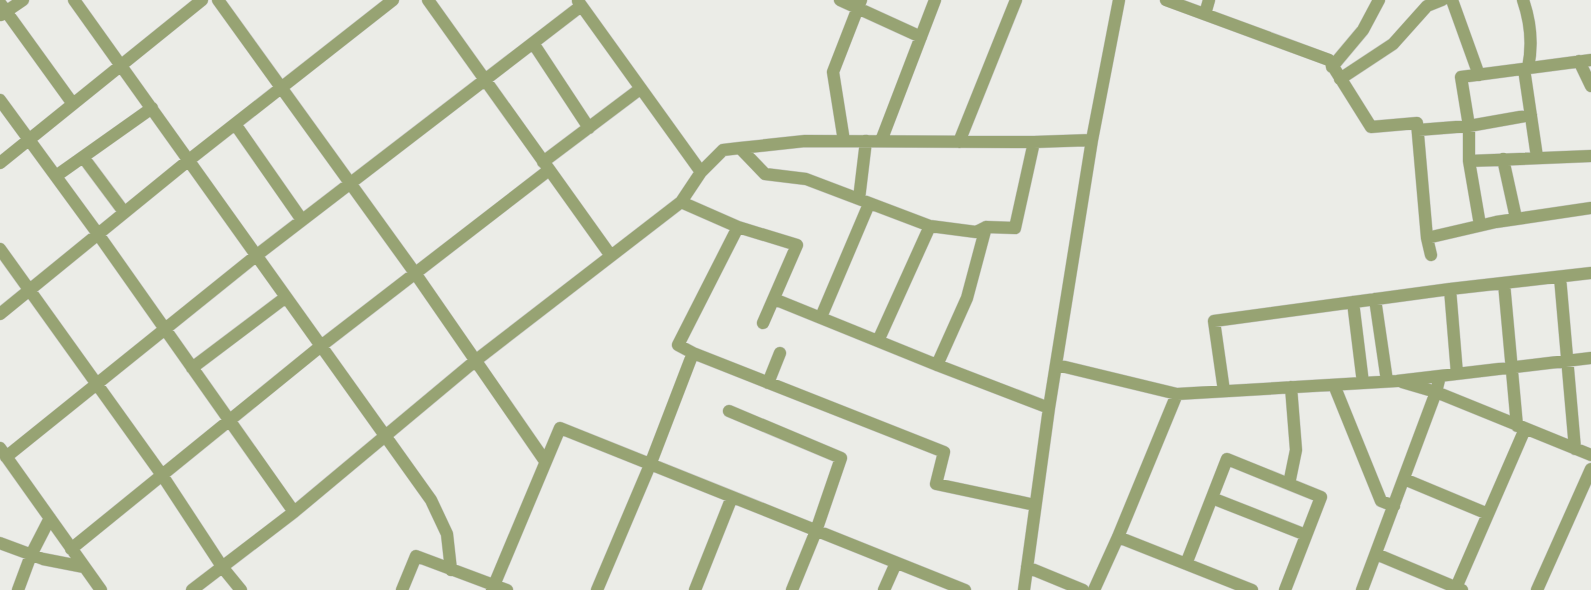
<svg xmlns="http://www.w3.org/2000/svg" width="1591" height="590" font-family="Jost,sans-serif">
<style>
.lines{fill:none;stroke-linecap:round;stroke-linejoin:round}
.street-casing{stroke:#c8c9c4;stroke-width:13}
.street{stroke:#97a373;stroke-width:12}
</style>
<rect width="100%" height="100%" fill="#ebece7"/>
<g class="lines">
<defs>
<path id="street" d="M74 0 431 500 447 534 451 570
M218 0 415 273 545 461
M428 0 611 256
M840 0 921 37
M1166 0 1329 60 1371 127 1417 123 1427 238 1431 255
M1452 0 1479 75
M1523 0C1531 23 1533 44 1528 68
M578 1 701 172
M0 3 73 104
M1205 14 1209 0
M1 15 23 0
M533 43 589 128
M1579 61 1591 86
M1332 67 1363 30 1379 0
M1524 69 1537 157
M1340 79 1393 44 1427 6 1442 0
M0 100 98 234 294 512
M235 124 302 220
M1418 130 1469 126 1531 115
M844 141 833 72 861 0
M881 141 935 0
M959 142 1016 0
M740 148 765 174 806 179 930 226 976 232 986 227 1015 228 1034 142
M83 157 124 212
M1503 159 1516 218
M1469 161 1591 156
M543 162 640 89
M0 163 202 0
M56 176 152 108
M859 199 866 141
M681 202 738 227 797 245 763 323
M1480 225 1469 161V126L1461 77 1591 60
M738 227 678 345 693 353 944 452 936 484 1035 505
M1427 238 1496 222 1591 208
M0 249 162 475 223 568 241 590
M1560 277 1575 449
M1504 283 1517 426
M1450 289 1457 374
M774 299 937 365 1049 408
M1375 299 1387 381
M1353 302 1363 383
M0 314 189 160 393 0
M821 317 869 204
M878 341 930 226
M937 365 967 298 986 227
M1057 365 1177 394 1397 381 1591 358
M192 368 286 297
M1402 382 1436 392 1591 455
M768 383 780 353
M1334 385 1381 501 1394 506
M1224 391 1214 321 1450 289 1591 273
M729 411 841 458 816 531 792 590
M0 448 101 590
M6 457 257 255 581 6
M1404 479 1488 514
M1289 484 1296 450 1291 387
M1212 498 1306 535
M1118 537 1252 590
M0 543 43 559 84 567
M71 549 321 346 549 170
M1376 554 1462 590
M1186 564 1227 459 1321 497 1285 590
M1027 567 1083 590
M18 590 31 555 50 518
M192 590 294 512 475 361 681 202 701 172 723 150 740 148 805 141 1034 142 1092 140
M402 590 416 556 507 590
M492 590 560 428 965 590
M597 590 650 465 693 353
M695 590 732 497
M884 590 896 563
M1024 590 1049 408 1092 140 1119 0
M1094 590 1118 537 1177 394
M1362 590 1436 392 1440 376
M1455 590 1525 429
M1537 590 1591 469"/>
</defs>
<!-- street casing -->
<use href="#street" class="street-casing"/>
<!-- street -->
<use href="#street" class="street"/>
</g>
</svg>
